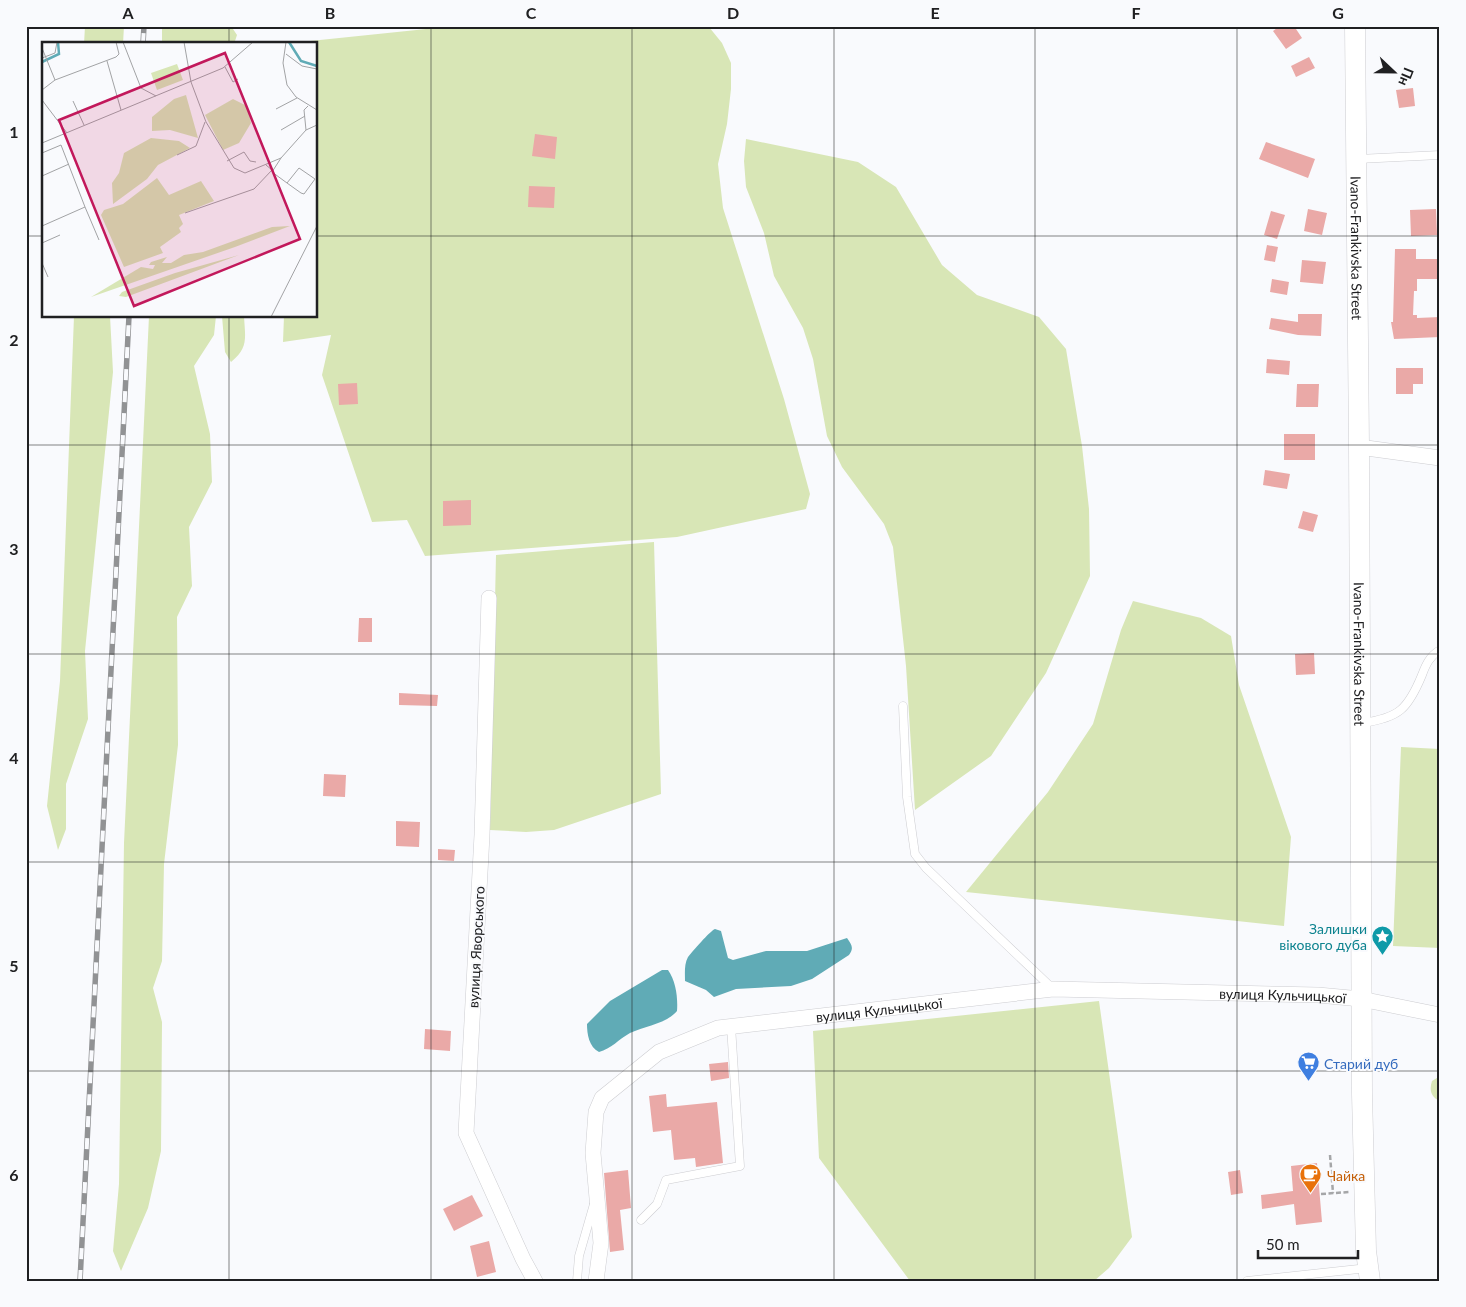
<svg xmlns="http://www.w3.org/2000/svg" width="1466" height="1307" font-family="Lato,sans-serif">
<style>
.green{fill:#d8e6b6}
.water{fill:#60abb6}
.building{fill:#eaa9a7}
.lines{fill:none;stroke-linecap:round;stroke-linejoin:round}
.service-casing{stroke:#cdcdd1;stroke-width:9}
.minor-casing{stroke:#cdcdd1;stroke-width:16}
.secondary-casing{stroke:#cdcdd1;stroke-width:21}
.path{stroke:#a5a6a8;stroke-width:2.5;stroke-dasharray:5 2.5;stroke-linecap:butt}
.service{stroke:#fff;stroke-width:8}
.minor{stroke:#fff;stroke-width:15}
.secondary{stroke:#fff;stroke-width:20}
.rail-casing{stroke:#919294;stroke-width:5.5}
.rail{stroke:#f9fafd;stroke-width:4;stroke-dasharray:11;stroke-linecap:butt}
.grid{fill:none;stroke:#202022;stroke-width:1;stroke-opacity:0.55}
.labels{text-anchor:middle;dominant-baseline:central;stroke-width:4;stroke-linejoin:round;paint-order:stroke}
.street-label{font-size:14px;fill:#202022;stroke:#f9fafd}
.culture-label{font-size:14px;fill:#0d838f;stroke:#f9fafd;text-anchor:end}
.shop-label{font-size:14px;fill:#366cbe;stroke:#f9fafd;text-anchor:start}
.food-label{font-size:14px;fill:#c56008;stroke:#f9fafd;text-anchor:start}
.inset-river{fill:none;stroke:#60abb6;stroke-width:2.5}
.inset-road{fill:none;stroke:#a2a3a5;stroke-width:1}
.view{fill:#c2185b;fill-opacity:0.15;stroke:#c2185b;stroke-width:2.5}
.inset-edge{fill:none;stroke:#202022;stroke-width:2.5}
.neatline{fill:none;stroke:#202022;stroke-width:2}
.grid-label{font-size:16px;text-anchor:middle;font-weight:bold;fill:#202022}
</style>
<rect width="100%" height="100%" fill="#f9fafd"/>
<!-- green -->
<path class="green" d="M85 26H124L123 44H84Z
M162 26H231L237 35 234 44H162Z
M455 26 709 27 722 43 731 63V89L727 124 718 164 723 208 784 399 810 494 806 509 677 537 425 556 407 520 372 522 322 375 331 335 283 342 284 316H316V44L291 43Z
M746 139 858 162 896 187 942 265 977 295 1039 317 1066 349 1082 446 1089 509 1090 576 1046 673 991 756 915 810 906 666 893 547 884 524 842 467 827 436 813 359 803 328 774 276 764 233 746 187 744 161Z
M74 316H110L113 372 85 651 88 719 66 784V829L58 850 47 806 60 681Z
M149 316H216L214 335 194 366 210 434 212 482 189 527 192 586 177 617 178 745 164 864 162 961 153 988 162 1022 161 1151 148 1208 121 1271 113 1251 119 1184 124 843Z
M222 316H244C245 337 249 348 231 362L225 352Z
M654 542 661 794 554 830 526 832 490 830 496 555Z
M1133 601 1201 618 1231 636 1239 685 1291 837 1284 926 966 892 1048 792 1093 724 1121 630Z
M1401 747 1440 749V948L1393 946Z
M1099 1001 1132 1237 1109 1268 1094 1281H910L819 1158 813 1031Z
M1440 1076V1101C1431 1097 1429 1090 1432 1081Z"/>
<!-- water -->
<path class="water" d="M715 929 721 931 728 958 733 960 766 951H807L847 938C852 945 854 948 849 955L812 979 791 986 736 989 714 997 706 990 685 981C685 974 684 964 688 957 692 952 710 931 715 929Z
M662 970H668C676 981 678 998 677 1011 666 1024 645 1026 630 1033 619 1039 611 1049 599 1052 589 1047 587 1034 587 1024L610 1001Z"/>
<!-- building -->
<path class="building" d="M1280 26H1294L1302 38 1286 49 1273 31Z
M1309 57 1315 68 1296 77 1291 66Z
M1413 88 1415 106 1399 108 1396 90Z
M535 134 557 137 555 159 532 156Z
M1266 142 1315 159 1308 178 1259 159Z
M529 186 555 187 554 208 528 207Z
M1308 209 1327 213 1322 235 1304 231Z
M1436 209 1437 235 1411 236 1410 210Z
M1271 211 1285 215 1277 239 1264 235Z
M1267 245 1278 247 1275 262 1264 260Z
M1395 249H1416V259H1440V279H1417V291H1414L1413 315H1417V318L1440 317V337L1394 339 1391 322H1393Z
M1302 260 1326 262 1323 284 1300 282Z
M1272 279 1289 282 1287 295 1270 292Z
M1298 314H1322L1321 336 1298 335 1269 329 1271 318 1298 322Z
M1267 359 1290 361 1289 375 1266 373Z
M1396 368H1423V384H1413V394H1396Z
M357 383 358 404 339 405 338 384Z
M1297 384H1319L1318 407H1296Z
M1284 434H1315V460H1284Z
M1265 470 1290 474 1287 489 1263 485Z
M471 500V525L443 526V501Z
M1303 511 1318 515 1313 532 1298 528Z
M359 618H372V642H358Z
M1314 653 1315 674 1296 675 1295 654Z
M399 693 438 695 437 706 399 705Z
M324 774 346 775 345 797 323 796Z
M396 821 420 822 419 847 396 846Z
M438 849 455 850 454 861 438 860Z
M425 1029 451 1031 450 1051 424 1049Z
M728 1062 729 1078 711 1081 709 1064Z
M666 1094 667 1107 717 1102 723 1163 696 1167 695 1158 674 1160 671 1130 653 1132 649 1096Z
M1317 1163 1322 1222 1296 1225 1294 1204 1262 1209 1261 1195 1293 1191 1291 1166Z
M628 1170 631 1208 620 1210 624 1250 610 1252 604 1173Z
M1240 1170 1243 1193 1231 1195 1228 1172Z
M472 1195 483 1216 454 1231 443 1209Z
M489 1241 496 1272 477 1277 470 1246Z"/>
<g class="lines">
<defs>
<path id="service" d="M1358 159 1440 155
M903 706 907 797 915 854 926 868 1053 989
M1362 723C1399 718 1408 709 1422 675 1426 664 1430 656 1440 650
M641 1220 657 1204 666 1180 740 1166 731 1026
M577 1281 579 1256 594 1204
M1247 1281 1368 1268"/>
<g id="minor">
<path d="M1359 447 1440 458"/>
<path d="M489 598 482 835 466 1133 523 1259 535 1281"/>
<path id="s1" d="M596 1281 601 1243 593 1153 596 1112 602 1098 659 1052 718 1028 1053 989 1318 995 1361 999 1440 1015"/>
</g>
<g id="secondary">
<path id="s2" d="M1355 26 1359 447 1362 1094 1366 1251 1370 1281"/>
</g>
</defs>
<!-- service casing -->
<use href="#service" class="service-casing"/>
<!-- minor casing -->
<use href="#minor" class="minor-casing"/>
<!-- secondary casing -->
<use href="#secondary" class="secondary-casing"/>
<!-- path -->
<path class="path" d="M1330 1155 1333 1193
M1321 1194 1349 1192"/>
<!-- service -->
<use href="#service" class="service"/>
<!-- minor -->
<use href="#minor" class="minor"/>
<!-- secondary -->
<use href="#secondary" class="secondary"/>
<defs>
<path id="rail" d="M143 44 144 26
M80 1281 129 316"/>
</defs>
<!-- rail casing -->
<use href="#rail" class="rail-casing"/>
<!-- rail -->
<use href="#rail" class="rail"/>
</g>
<!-- grid -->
<path class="grid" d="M229 26V44M431 26V1281M632 26V1281M834 26V1281M1035 26V1281M1237 26V1281M26 236H44M316 236H1440M229 316V1281M26 445H1440M26 654H1440M26 862H1440M26 1071H1440"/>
<!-- icons -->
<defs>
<symbol id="sight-pin" viewBox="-11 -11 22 30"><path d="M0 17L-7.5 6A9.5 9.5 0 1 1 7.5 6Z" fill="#0f9aa8" stroke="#f9fafd"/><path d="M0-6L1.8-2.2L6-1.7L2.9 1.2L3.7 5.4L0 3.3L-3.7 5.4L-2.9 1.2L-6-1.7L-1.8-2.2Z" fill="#fff"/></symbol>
<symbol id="supermarket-pin" viewBox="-11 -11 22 30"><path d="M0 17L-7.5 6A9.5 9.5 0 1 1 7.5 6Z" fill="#3f7fe0" stroke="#f9fafd"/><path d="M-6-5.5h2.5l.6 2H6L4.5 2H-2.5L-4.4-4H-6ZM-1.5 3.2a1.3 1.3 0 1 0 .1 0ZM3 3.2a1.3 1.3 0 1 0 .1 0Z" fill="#fff"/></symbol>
<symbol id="cafe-pin" viewBox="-11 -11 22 30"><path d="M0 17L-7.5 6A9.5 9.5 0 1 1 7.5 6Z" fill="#e8710a" stroke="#f9fafd"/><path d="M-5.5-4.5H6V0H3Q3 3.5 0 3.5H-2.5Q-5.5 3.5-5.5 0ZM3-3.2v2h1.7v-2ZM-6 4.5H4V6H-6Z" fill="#fff"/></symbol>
</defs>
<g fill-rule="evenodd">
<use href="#sight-pin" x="1370" y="924" width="25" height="34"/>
<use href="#supermarket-pin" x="1296" y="1050" width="25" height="34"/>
<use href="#cafe-pin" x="1298" y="1162" width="25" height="34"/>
</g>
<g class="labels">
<!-- street labels -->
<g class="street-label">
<text stroke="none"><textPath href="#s2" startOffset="222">Ivano-Frankivska Street</textPath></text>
<text stroke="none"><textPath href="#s2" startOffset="628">Ivano-Frankivska Street</textPath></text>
<text transform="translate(476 947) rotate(-87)">вулиця Яворського</text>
<text stroke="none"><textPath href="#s1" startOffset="889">вулиця Кульчицької</textPath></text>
<text stroke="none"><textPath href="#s1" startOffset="484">вулиця Кульчицької</textPath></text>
</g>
<!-- culture labels -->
<g class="culture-label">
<text x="1367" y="928">Залишки<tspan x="1367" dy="16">вікового дуба</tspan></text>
</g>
<!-- shop labels -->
<g class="shop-label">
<text x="1324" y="1063">Старий дуб</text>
</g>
<!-- food labels -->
<g class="food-label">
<text x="1327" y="1175">Чайка</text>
</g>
</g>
<!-- overview -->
<g transform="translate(42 42)">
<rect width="275" height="275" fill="#f9fafd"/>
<path d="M135 22 141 38 115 48 109 31ZM144 53 156 96 128 88 110 89V75L132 57ZM191 57 205 64 209 81 197 101 181 108 163 73ZM109 96 137 99 148 106 116 123 105 137 71 162 70 141 77 131 82 111ZM115 136 127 153 159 139 172 159 137 173 141 182 137 186 139 190 118 205 121 211 82 225 59 173 62 168 81 162ZM248 184 193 205 49 255 99 225 111 227 113 223H107L109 220 125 215 120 221H129L142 213 161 210 230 185ZM197 213 84 255 77 254 80 250 133 231Z" fill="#d8e6b6"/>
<path class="inset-river" d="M247 0 259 19 275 24M0 20 17 12 16 0"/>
<path class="inset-road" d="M81 0 99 46 114 54M142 0 149 40 164 80 192 126 203 131 239 116 264 88 275 83M244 0 241 21 245 43 254 55 275 68M0 6 13 38M244 12 260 24 275 27M0 16 13 11 15 0M65 19 79 68M183 25 191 40 196 37M0 48 13 38 74 15 77 12 74 0M0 58 25 91M31 59 42 83M234 67 255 56M239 88 263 74M264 88 262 68 266 64M0 101 181 26 211 0M0 111 19 103 43 165 0 184M135 113 154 104 163 80M239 116 230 130 245 141 259 151 262 152 273 137 257 126 245 141M185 119 202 110 208 119 214 120M0 134 27 122M43 165 57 198M143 171 212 147 230 128 224 123M0 201 18 193M0 221 6 235M229 275 275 184"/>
<path class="view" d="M183 11 258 197 92 264 17 78Z"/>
<rect width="275" height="275" class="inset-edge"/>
</g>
<!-- border -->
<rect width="1466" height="1307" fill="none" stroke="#f9fafd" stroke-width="55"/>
<!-- north arrow -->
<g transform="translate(1394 72) rotate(112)" stroke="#f9fafd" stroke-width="4" paint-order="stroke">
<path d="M0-4L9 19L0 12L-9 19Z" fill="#202022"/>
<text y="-8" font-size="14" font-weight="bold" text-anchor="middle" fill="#202022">Пн</text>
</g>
<!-- scale -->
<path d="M1258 1250v8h100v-8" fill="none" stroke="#202022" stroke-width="2.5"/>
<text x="1266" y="1250" font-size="15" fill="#202022" stroke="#f9fafd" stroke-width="4" paint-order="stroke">50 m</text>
<rect x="28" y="28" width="1410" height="1252" class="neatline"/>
<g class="grid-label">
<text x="128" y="19">A</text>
<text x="330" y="19">B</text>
<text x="531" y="19">C</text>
<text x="733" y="19">D</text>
<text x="935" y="19">E</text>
<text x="1136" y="19">F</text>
<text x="1338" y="19">G</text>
<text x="14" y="138">1</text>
<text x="14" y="346">2</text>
<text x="14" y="555">3</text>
<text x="14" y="764">4</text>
<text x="14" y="972">5</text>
<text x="14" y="1181">6</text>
</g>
</svg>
